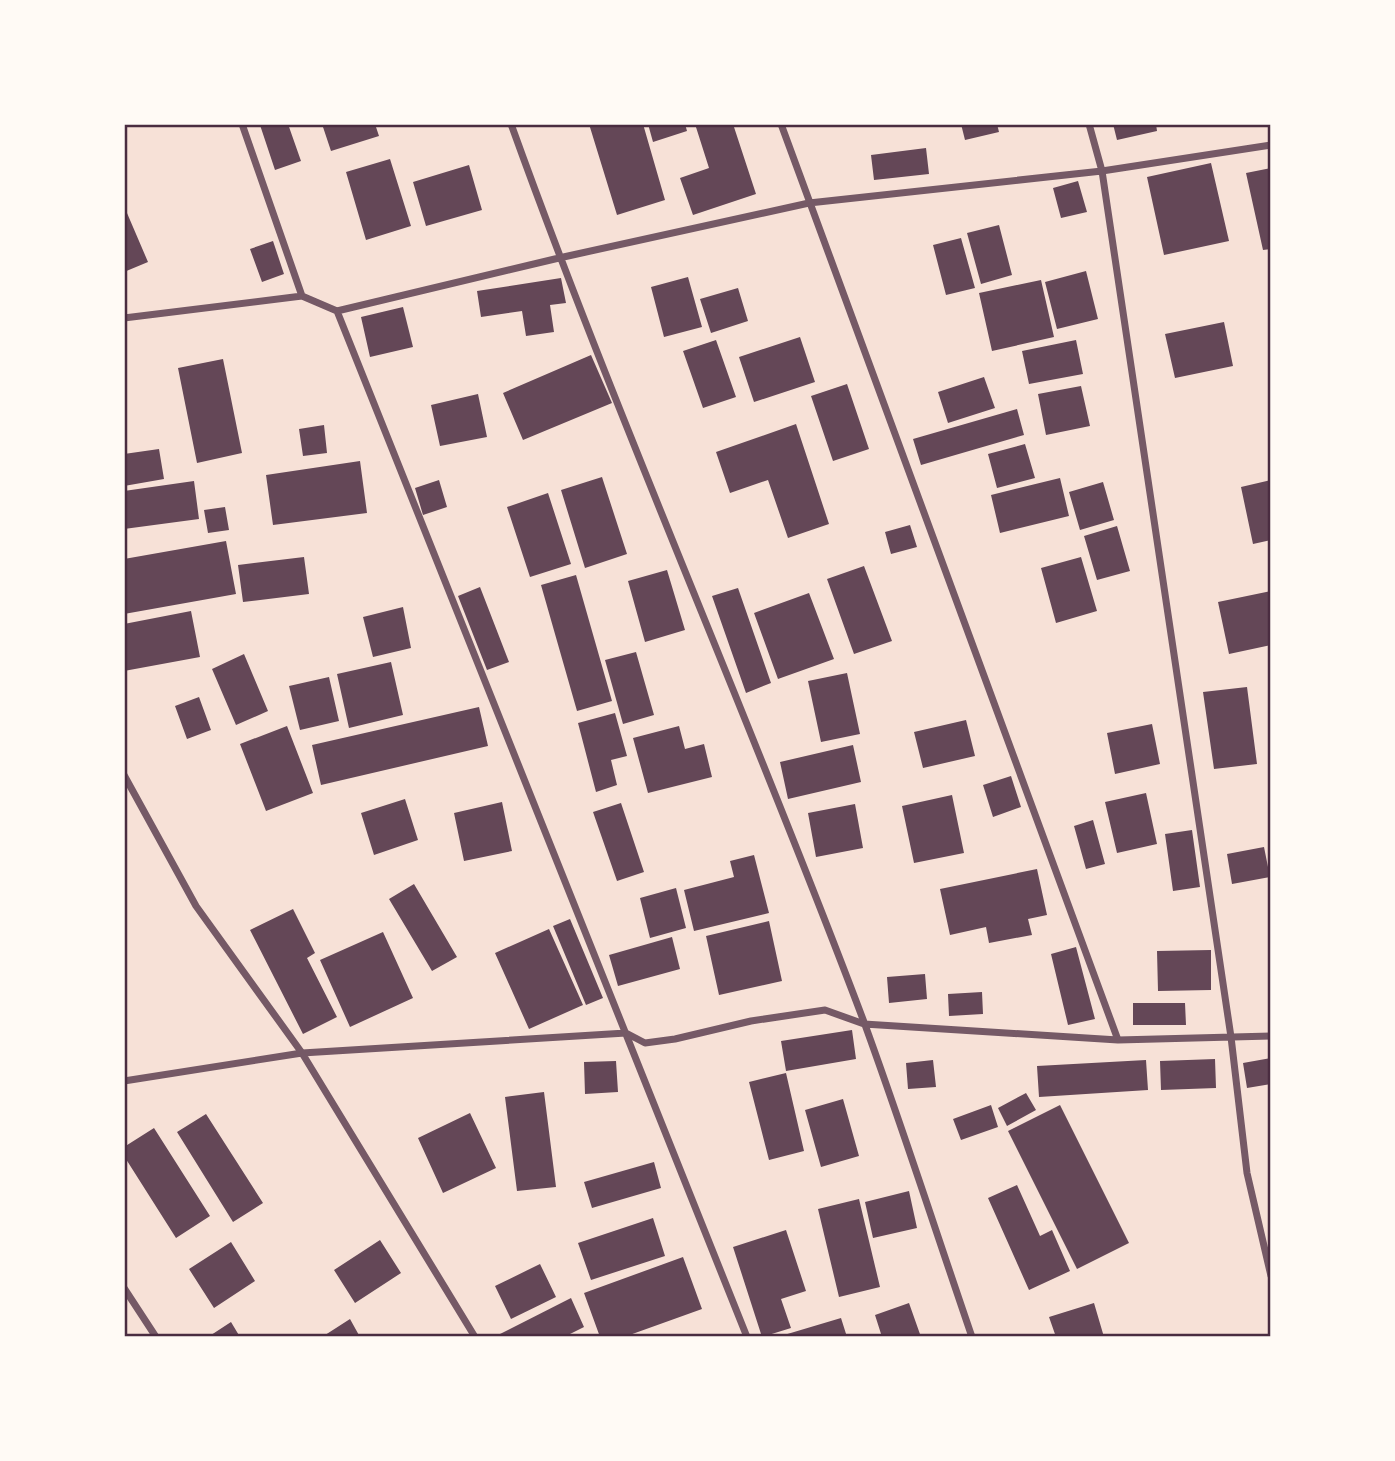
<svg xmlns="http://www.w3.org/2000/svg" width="1395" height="1461" font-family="Poppins,sans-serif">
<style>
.building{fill:#644757}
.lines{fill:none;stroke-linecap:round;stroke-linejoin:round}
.minor{stroke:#755966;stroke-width:7}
.neatline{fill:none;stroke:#4a2c40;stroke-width:2.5}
</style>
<rect width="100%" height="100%" fill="#f7e1d7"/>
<!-- building -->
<path class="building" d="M288 124 301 161 275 170 260 125Z
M322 124H375L379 136 331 151Z
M589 124H643L665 200 617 215Z
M648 124H685L687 131 653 142Z
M695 124H733L756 194 693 215 680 178 709 168Z
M961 124H997L999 132 965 140Z
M1113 124H1156L1157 131 1117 140Z
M926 148 929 174 874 180 871 155Z
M390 159 411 226 366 240 346 172Z
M1211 163 1229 241 1164 255 1147 177Z
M469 165 482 210 426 226 413 182Z
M1271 168V249L1263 250 1246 173Z
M1078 181 1087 212 1061 218 1053 188Z
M124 206 148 262 124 272Z
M999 225 1012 275 981 284 967 233Z
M961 238 975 288 946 295 933 245Z
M273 241 284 274 262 282 250 249Z
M1086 271 1098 319 1057 329 1045 282Z
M688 277 702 327 664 337 651 287Z
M561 278 566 303 550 305 554 332 526 336 522 311 481 317 477 291Z
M1041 280 1054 337 992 351 979 293Z
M738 288 748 321 711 333 700 299Z
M403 307 413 347 370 357 361 317Z
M1224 322 1233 366 1175 378 1165 334Z
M800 337 815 382 754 402 739 357Z
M716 340 736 397 703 408 683 351Z
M1076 340 1083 374 1029 384 1022 351Z
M591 355 612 403 523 440 503 393Z
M223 359 242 453 197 463 178 368Z
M984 377 995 408 948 423 938 392Z
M847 384 869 449 833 461 811 396Z
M1081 386 1090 426 1046 435 1038 394Z
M478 394 487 437 440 446 431 405Z
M1017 409 1024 435 921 465 913 439Z
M796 424 829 524 788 538 768 480 730 493 716 452Z
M324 425 327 453 303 456 299 429Z
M1025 444 1035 478 997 488 988 454Z
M159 449 164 479 124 486V454Z
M360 461 367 513 273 525 266 475Z
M602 477 627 554 585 568 561 490Z
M1060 478 1069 516 1000 533 991 495Z
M439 480 447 507 423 515 415 488Z
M1271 480V540L1253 544 1241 487Z
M194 481 199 519 124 529V491Z
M1103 482 1114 520 1080 530 1069 492Z
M548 493 571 564 530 577 507 507Z
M225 507 229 530 208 533 204 510Z
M910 525 917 547 891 554 885 532Z
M1117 526 1130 571 1097 580 1084 536Z
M226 541 236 594 124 614V559Z
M304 557 309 594 243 602 238 565Z
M1081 557 1097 611 1056 623 1041 568Z
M864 566 892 641 854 654 827 579Z
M667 570 685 630 645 642 628 581Z
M576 575 612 701 577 711 541 585Z
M480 587 509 662 487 670 458 596Z
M738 588 771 683 746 693 712 596Z
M1271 591V645L1229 654 1218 602Z
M809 593 834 659 778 679 754 613Z
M403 607 411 648 373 657 363 617Z
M191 611 200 657 124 671V624Z
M636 652 654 715 623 724 605 660Z
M244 654 268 711 236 725 212 669Z
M391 662 403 715 349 728 337 674Z
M847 673 860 734 821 742 808 681Z
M329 677 339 721 300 730 289 686Z
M1247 687 1257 764 1214 769 1203 692Z
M199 697 211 730 187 739 175 706Z
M479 707 488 746 321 785 312 745Z
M615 713 627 756 611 760 617 785 596 792 578 723Z
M966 720 975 756 923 768 914 732Z
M1152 724 1160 764 1115 774 1107 733Z
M287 726 313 793 266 811 240 744Z
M679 726 685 749 704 744 712 777 648 793 633 738Z
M853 745 861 782 788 799 780 762Z
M1011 776 1021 807 993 817 983 785Z
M1146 793 1157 844 1117 853 1105 802Z
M952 795 964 853 914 863 902 806Z
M405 799 418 840 374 855 361 813Z
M502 802 512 851 464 861 454 813Z
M621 803 644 872 617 881 593 812Z
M855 804 863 848 816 857 808 813Z
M1093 820 1105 864 1086 869 1074 826Z
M1192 830 1200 887 1173 891 1165 834Z
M1264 847 1270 877 1232 884 1227 854Z
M754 855 769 913 694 931 684 890 734 877 730 861Z
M1037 869 1047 915 1028 919 1032 935 989 943 986 927 950 935 940 889Z
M414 884 457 957 432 971 389 899Z
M676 888 686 928 650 938 640 898Z
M293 909 315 953 307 958 337 1017 303 1034 250 930Z
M570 919 603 998 586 1005 553 926Z
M769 921 782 981 719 995 706 936Z
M549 929 583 1005 529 1029 495 953Z
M383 932 413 998 350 1027 320 960Z
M672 937 680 969 618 986 609 955Z
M1076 947 1095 1019 1068 1025 1051 954Z
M1211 950V990L1158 991 1157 951Z
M925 974 927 999 889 1003 887 977Z
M982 992 983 1014 949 1016 948 994Z
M1133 1003H1185L1186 1025H1133Z
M852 1030 856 1059 786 1071 781 1041Z
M1271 1058V1084L1247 1088 1243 1063Z
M1215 1059 1216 1088 1161 1090 1160 1061Z
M933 1060 936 1087 908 1089 906 1063Z
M1146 1060 1148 1090 1039 1097 1037 1066Z
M616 1061 618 1092 585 1094 584 1062Z
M786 1073 804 1151 769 1160 749 1082Z
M544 1092 556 1187 517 1191 505 1097Z
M1026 1093 1036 1110 1007 1126 998 1108Z
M843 1099 859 1156 821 1167 805 1110Z
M991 1105 998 1127 961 1140 953 1119Z
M1060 1105 1129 1243 1077 1269 1008 1131Z
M470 1113 496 1168 443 1193 418 1138Z
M206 1114 263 1203 233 1222 177 1132Z
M154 1128 210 1216 176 1238 124 1156V1147Z
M654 1162 661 1188 592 1208 584 1182Z
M1017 1185 1040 1236 1052 1230 1070 1271 1029 1290 988 1198Z
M909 1191 917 1228 873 1238 865 1202Z
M859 1199 880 1287 839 1297 818 1209Z
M653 1218 665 1256 591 1280 578 1243Z
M786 1230 806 1291 781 1299 791 1328 762 1337 733 1247Z
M380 1240 401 1273 355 1303 334 1270Z
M231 1242 255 1281 214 1308 189 1269Z
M683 1257 702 1309 624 1337H600L584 1293Z
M540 1264 556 1297 511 1319 495 1286Z
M571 1298 584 1327 564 1337H494Z
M909 1303 921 1337H882L875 1315Z
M1094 1303 1104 1337H1056L1049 1317Z
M841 1318 847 1337H785L784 1335Z
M350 1319 360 1337H322Z
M231 1322 240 1337H208Z"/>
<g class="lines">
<!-- minor -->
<path class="minor" d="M242 124 302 296
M511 124C620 427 751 721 864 1022 902 1126 936 1232 972 1337
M781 124 1118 1040
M1089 124 1102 171 1231 1037 1247 1173 1271 1276
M337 311 747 1337
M124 318 302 296 337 311 559 258 809 203 1102 171 1271 145
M124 775 196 906 302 1053 475 1337
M124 1081 302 1053 626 1033 645 1043 675 1039 751 1021 825 1010 864 1024 1118 1040 1271 1036
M124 1288 156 1337"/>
</g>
<!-- border -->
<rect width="1395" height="1461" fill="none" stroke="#fffaf5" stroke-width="252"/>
<rect x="126" y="126" width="1143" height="1209" class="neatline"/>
</svg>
